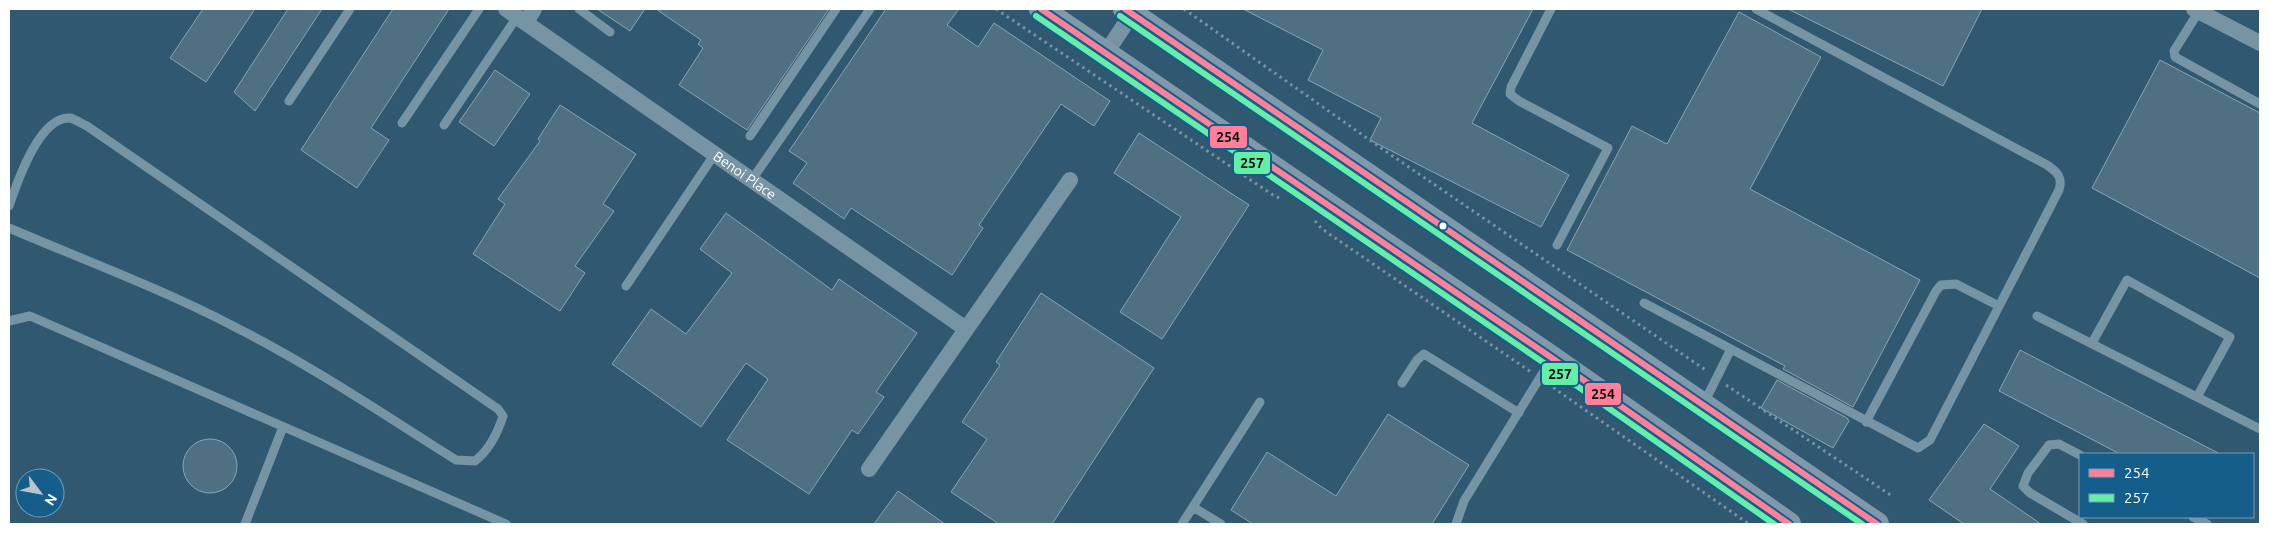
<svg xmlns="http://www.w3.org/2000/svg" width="2269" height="533" font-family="Ubuntu,sans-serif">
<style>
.building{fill:#4f6f83;stroke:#8ca4b4}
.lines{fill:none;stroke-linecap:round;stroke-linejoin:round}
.path{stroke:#7794a5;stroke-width:3;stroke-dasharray:2.5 4;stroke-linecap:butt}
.service{stroke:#7794a5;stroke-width:9}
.minor{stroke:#7794a5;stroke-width:16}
.secondary{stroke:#7f99aa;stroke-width:24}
.bus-1-casing{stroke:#155e8c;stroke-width:10}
.bus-2-casing{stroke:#155e8c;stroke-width:10}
.bus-1{stroke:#ff8098;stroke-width:6}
.bus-2{stroke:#66eda8;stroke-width:6}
.bus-dot{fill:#fff;stroke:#155e8c;stroke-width:2}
.labels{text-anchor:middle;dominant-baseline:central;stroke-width:4.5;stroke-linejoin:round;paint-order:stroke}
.street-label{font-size:14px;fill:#fff;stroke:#155e8c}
.line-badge{stroke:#155e8c;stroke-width:2}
.pale-badge-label{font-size:14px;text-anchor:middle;font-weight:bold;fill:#111}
</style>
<rect width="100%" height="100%" fill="#305871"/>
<!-- building -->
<path class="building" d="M203 9H255L206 82 170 58Z
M288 9H322L255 111 234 92Z
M393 9H449L371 128 389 140 357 188 301 150Z
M597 9H645L630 31Z
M656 9H829L747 130 679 85 703 48 698 44 701 40Z
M886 9H959L947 25 978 47 994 23 1110 101 1094 126 1061 104 979 225 983 228 952 275 851 208 844 219 793 183 807 163 789 151Z
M1243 9H1533L1472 123 1569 175 1541 227 1370 140 1381 118 1308 80 1323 50Z
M1788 9H1982L1943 86Z
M1739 12 1821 57 1750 189 1920 280 1853 407 1783 369 1785 366 1567 250 1632 126 1667 144Z
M2160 60 2260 113V278L2092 188Z
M495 70 530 94 494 146 459 122Z
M560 105 636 154 603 204 614 211 575 266 585 273 560 311 473 254 505 204 498 199 540 141 538 139Z
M1139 133 1249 205 1162 339 1120 312 1181 217 1114 173Z
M726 213 832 290 839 279 917 333 876 392 884 397 858 434 852 430 809 494 727 440 768 379 746 363 701 427 612 364 651 309 686 334 732 273 700 249Z
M1041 293 1154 368 1052 524H999L951 492 987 439 962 422 1000 365 996 362Z
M2020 350 2220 454H2120L1999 391Z
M1777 380 1847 418 1849 421 1833 448 1761 408Z
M1388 414 1469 465 1432 524H1253L1231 510 1267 452 1336 496Z
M1984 424 2019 446 1990 489 2041 524H1964L1929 500Z
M183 466a27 27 0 1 1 54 0a27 27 0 1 1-54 0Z
M898 491 945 524H874Z"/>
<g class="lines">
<!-- path -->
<path class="path" d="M996 9 1276 197 1282 198
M1184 9 1381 148 1707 371
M1315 221 1322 229 1531 372
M1548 384 1749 524
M1726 385 1892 496"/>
<!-- service -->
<path class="service" d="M579 9 610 32
M1551 9 1511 87 1510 94 1519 101 1608 148 1557 245
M2199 11 2174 51 2175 57 2260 104
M289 101 350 9
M402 123 479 9
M444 125 517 17
M750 136 836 9
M751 181 870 9
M9 206C17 183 39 116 70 118 75 119 82 124 87 126L498 409 503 416C498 432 489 450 475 461L456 460C383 414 312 366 235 327 162 289 84 260 9 228
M626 286 714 155
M1644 303 1918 448 1930 440 2059 190C2063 177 2057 172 2047 165L1756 9
M2037 316 2260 429
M9 321 30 316 506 524
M2092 343 2127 280 2230 337 2197 397
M1402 383 1417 360 1424 354 1519 413
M1703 405 1731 349
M1866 422 1936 291 1941 285 1956 284 1999 306
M2080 455 2059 444 2049 445 2028 473 2023 486 2030 493 2083 524
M1193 507 1221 524
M2193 517 2207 524
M245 524 283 427
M1182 524 1260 402
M1456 524 1464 501 1552 358"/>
<!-- minor -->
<g class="minor">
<path id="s1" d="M506 9 966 329"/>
<path d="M2194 9 2260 43"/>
<path d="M526 22 534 9"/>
<path d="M1106 53 1135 9"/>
<path d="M869 469 1070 180"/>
</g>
<!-- secondary -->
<path class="secondary" d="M1041 9 1552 358 1789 524
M1125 9 1877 524"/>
<defs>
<path id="bus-1" d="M1041 9 1552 358 1789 524
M1125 9 1877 524"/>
<path id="bus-2" d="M1036 16 1547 365 1774 524
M1120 16 1862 524"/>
</defs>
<!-- bus-1 casing -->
<use href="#bus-1" class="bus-1-casing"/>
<!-- bus-2 casing -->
<use href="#bus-2" class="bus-2-casing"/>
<!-- bus-1 -->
<use href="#bus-1" class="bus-1"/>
<!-- bus-2 -->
<use href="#bus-2" class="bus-2"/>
</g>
<!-- markers -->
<circle class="bus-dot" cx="1443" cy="226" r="4.5"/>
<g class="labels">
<!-- street labels -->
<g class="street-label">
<text stroke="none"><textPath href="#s1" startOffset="291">Benoi Place</textPath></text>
</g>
</g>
<g class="line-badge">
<rect x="1209" y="125" width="39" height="24" rx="5" fill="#ff8098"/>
<rect x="1233" y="151" width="38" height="24" rx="5" fill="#66eda8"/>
<rect x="1541" y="362" width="38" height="24" rx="5" fill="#66eda8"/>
<rect x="1584" y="382" width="38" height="24" rx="5" fill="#ff8098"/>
</g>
<g class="pale-badge-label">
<text x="1228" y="142">254</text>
<text x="1252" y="168">257</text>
<text x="1560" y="379">257</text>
<text x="1603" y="399">254</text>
</g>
<!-- border -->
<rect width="2269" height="533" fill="none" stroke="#ffffff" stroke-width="20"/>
<!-- legend -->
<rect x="2079" y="453" width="175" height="65" fill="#155e8c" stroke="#739eba"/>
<rect x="2089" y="469" width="25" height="8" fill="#ff8098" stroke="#739eba"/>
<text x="2124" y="478" font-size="15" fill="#ffffff">254</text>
<rect x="2089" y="494" width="25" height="8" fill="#66eda8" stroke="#739eba"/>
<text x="2124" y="503" font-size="15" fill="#ffffff">257</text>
<!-- north arrow -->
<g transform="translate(40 493) rotate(122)"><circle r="24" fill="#155e8c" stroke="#739eba"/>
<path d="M0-4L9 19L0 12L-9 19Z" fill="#b7c5cd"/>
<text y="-8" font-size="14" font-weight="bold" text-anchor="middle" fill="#ffffff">N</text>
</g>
</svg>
